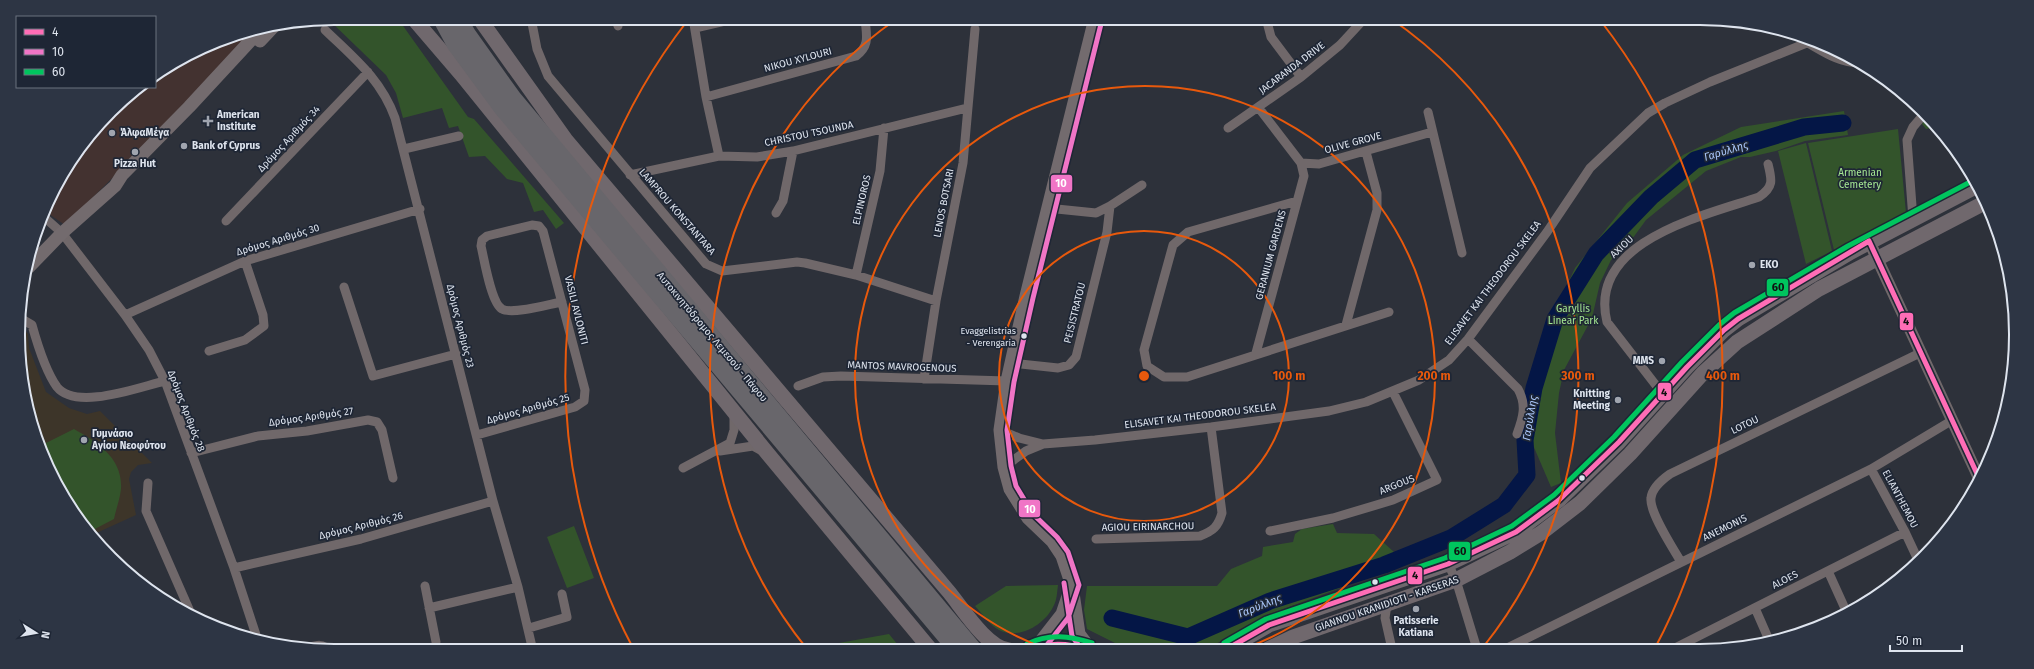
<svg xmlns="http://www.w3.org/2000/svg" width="2034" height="669" font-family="'Fira Sans',sans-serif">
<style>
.commercial{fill:#433230}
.education{fill:#3d3529}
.green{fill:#33542b}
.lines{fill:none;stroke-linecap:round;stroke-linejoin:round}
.river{stroke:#041646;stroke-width:17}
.minor{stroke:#70686a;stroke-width:9}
.tertiary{stroke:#70686a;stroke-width:12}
.secondary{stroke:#736b6e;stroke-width:13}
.primary{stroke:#70686d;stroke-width:15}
.motorway{stroke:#68666b;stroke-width:17}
.bus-1-casing{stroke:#1e2635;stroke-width:8}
.bus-2-casing{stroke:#1e2635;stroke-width:8}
.bus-3-casing{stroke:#1e2635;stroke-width:8}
.bus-1{stroke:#ff6db6;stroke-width:5}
.bus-2{stroke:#f075c6;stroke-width:5}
.bus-3{stroke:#00c55e;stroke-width:5}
.ring{fill:none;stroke:#e8590c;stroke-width:2}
.poi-dot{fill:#a0a5af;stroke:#1e2635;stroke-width:1.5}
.bus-dot{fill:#dee4ee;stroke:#1e2635;stroke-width:1.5}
.labels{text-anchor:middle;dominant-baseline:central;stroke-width:3.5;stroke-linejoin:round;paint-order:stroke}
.bus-label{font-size:9px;fill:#dee4ee;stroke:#1e2635;text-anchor:end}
.street-label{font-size:10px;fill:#dee4ee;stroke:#1e2635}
.poi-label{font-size:10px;font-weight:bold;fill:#dee4ee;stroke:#1e2635;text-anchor:start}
.park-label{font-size:10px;fill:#a5e792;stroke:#1e2635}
.water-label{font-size:11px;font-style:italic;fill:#a9c5f8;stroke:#1e2635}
.rim{fill:none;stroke:#dee4ee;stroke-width:2}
.centre{fill:#e8590c;stroke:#1e2635;stroke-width:2}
.ring-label{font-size:12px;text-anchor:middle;font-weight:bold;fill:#e8590c;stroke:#1e2635;stroke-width:3.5;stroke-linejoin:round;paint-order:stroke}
.line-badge{stroke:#1e2635;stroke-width:1.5}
.badge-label{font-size:11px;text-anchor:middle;font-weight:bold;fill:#fff}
.pale-badge-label{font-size:11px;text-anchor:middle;font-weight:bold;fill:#111}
</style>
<rect width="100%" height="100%" fill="#2d313a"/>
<!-- commercial -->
<path class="commercial" d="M264 27 65 225 46 212 51 194 84 142 126 97 141 87H155V78L214 42Z"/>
<!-- education -->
<path class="education" d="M20 324 28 334 29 348 46 392 69 408 87 414 100 411 152 463 138 465 131 472 129 479 136 515 92 535 71 511 29 416 19 355Z"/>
<!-- green -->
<path class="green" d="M388 18 401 23 468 117 474 119 564 223 556 229 543 210 534 212 523 183 507 179 485 156 469 157 458 126 449 128 442 108 403 118 396 93 386 75 328 19Z
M1844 111 1848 135 1805 141 1776 151 1750 157H1741L1706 171 1646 220 1627 246 1611 260 1600 283 1592 318 1564 370 1559 393 1555 433 1561 483 1551 487 1524 424 1532 376 1549 324 1575 268 1627 203 1683 155 1741 127Z
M1928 116 1936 127 1926 129 1922 124Z
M1898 129 1906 213 1834 250 1808 143Z
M1806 143 1832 251 1806 264 1778 151Z
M74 429C97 442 123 458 121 489 120 499 116 509 114 519L89 532 71 511 42 445Z
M1333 524 1337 533 1374 534 1404 561 1343 587 1267 615 1207 649H1127L1087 629 1084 610 1087 586H1217L1231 569 1262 556 1263 547 1293 542 1295 534 1302 529Z
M574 526 594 578 567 588 547 537Z
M1058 585C1057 592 1057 601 1053 607 1044 625 1019 640 999 630 990 626 982 613 975 606L1006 586Z
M889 634 902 650H800Z"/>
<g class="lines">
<!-- river -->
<path class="river" d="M1112 618 1188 637 1270 601 1384 565 1451 538 1504 505 1527 475 1525 440 1534 388 1555 319 1596 254 1651 197 1695 160 1804 127 1843 123"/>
<!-- minor -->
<path class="minor" d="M531 18 537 49 548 76 706 264 722 271 797 262 805 263 856 275 936 301
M616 18 618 26
M693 18 706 97 719 156
M1266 18 1271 37 1301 77
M695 28 738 18
M325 30C354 58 381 79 395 118L493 501 518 587 533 651
M1808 43C1824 52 1840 63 1859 63
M706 97 856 56C871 45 866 34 865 18
M1428 112 1462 253
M1228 128 1301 77 1340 45 1365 18
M404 149 459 136
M1301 163 1319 164 1432 132
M630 175 719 156 757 157 793 151 967 108
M1297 201 1188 232 1173 245 1144 350 1147 366 1164 377H1187L1389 312
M1047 208 1096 213 1110 206 1142 185
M776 213 783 201 793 151
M44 217 62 233 125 315 149 350 165 381 234 568 258 641
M1913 219 1907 140 1913 127 1925 113
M226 221 368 72
M856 275 880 171 884 128
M344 287 373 376 456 354
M125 315 245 261 420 209
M20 318 32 325C37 343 46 372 57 387 76 411 139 387 165 381
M1346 325 1377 210V193L1366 152
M1468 339 1518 389C1527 405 1523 418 1517 434
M209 351 245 340 264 326 263 315 245 261
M1256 353 1304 176 1301 163 1258 107
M1011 363 1058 368 1069 365 1076 357 1107 232 1110 206
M924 379 936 301 963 163 975 29
M798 386 823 377 841 376 1007 381
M1665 397 1607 322C1587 241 1703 216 1759 197 1774 187 1772 180 1768 164
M1000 430 1019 438 1043 444 1095 440 1211 427 1329 411 1366 402 1419 380 1449 360 1468 339 1547 232 1590 168 1648 113 1665 103 1710 82 1814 40
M477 435 575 407 584 401 585 390 543 231 539 226 532 225 487 236 482 240 481 246C484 258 491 303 502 309 512 315 550 304 562 302
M720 451 753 446 764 452
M191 453 258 436 307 431 368 420 377 422 382 430 393 478
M1004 467 1026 451 1043 444
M683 468 730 443 734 430V412
M1871 469 1905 532 1919 562
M148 483 146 511 192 616
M1270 531 1333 518 1393 500 1437 480 1393 392
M1096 539 1200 536C1213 531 1218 527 1222 513L1211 427
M1681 562C1673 548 1649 512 1651 498 1652 488 1663 479 1670 474L1922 352
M1448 564 1456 580 1477 649
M234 568 361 539 493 501
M1828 571 1847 613
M425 586 436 642
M1387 604 1385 618 1392 649
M429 608 518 587
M1755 608 1769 640
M529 628 567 617 562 594
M308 648C317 645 323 643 330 651
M1675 648 1905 532
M1505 649 1871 469 1951 421"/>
<!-- tertiary -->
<path class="tertiary" d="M1869 241 1979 478"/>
<!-- secondary -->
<path class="secondary" d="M260 41 276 24
M29 267 62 233 115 186 122 175 189 107 263 27
M1037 646 1062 614 1070 590
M1091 650 1079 634 1072 586 1062 556 1052 541 1028 518 1010 489 1004 467 1000 430 1007 381 1026 296 1095 18"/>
<!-- primary -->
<path class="primary" d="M413 18 461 74 768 454 931 650
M479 18 566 140 949 592C963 609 987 648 1009 650
M1227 649 1269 625 1448 564 1516 532 1559 500 1619 442 1687 367 1724 330 1738 319 1851 252 1977 186
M1268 649 1293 637 1456 580 1510 552 1541 533 1580 503 1630 454 1703 373 1737 342 1819 289 1986 202
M1030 650C1049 639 1071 643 1090 650"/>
<!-- motorway -->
<path class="motorway" d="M441 18 455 44 502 108 957 650
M458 18 468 35 513 98 974 650"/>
<defs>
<path id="bus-1" d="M1227 649 1269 625 1448 564 1516 532 1559 500 1619 442 1687 367 1724 330 1738 319 1869 241 1979 478
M1031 650C1050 641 1069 643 1089 650"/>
<path id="bus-2" d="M1064 583 1072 636 1082 650
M1043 650 1068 618 1079 585 1068 552 1057 537 1033 514 1016 486 1011 466 1007 430 1014 382 1033 298 1102 20"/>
<path id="bus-3" d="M1224 643 1266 619 1445 558 1512 526 1554 495 1614 437 1682 362 1719 325 1734 313 1848 246 1974 180
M1027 644C1049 633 1070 636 1092 643"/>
</defs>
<!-- bus-1 casing -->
<use href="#bus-1" class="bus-1-casing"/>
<!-- bus-2 casing -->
<use href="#bus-2" class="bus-2-casing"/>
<!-- bus-3 casing -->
<use href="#bus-3" class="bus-3-casing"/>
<!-- bus-1 -->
<use href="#bus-1" class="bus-1"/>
<!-- bus-2 -->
<use href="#bus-2" class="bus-2"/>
<!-- bus-3 -->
<use href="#bus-3" class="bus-3"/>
</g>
<!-- distance rings -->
<g class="ring">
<circle cx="1144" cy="376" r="145"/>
<path d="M1047 649A290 290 0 1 1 1243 649"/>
<path d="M807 649A434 434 0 0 1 898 18M1390 18A434 434 0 0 1 1484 646"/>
<path d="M633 648A579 579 0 0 1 688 20M1600 20A579 579 0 0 1 1655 648"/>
</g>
<!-- markers -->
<g class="poi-dot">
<path d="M206 115h4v4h4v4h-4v4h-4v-4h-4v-4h4z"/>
<circle cx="112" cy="133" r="4"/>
<circle cx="184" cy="146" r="4"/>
<circle cx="135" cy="152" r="4"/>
<circle cx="1752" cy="265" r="4"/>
<circle cx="1662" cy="361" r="4"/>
<circle cx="1618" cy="400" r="4"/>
<circle cx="84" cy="440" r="4"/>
<circle cx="1416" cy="609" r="4"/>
</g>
<g class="bus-dot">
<circle cx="1024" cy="336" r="3.5"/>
<circle cx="1582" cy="478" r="3.5"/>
<circle cx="1375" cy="582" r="3.5"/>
</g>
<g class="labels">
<!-- bus labels -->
<g class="bus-label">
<text x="1016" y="331">Evaggelistrias<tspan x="1016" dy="12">- Verengaria</tspan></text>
</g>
<!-- street labels -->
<g class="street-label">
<text transform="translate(798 60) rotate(-15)">NIKOU XYLOURI</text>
<text transform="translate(1292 68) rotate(-37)">JACARANDA DRIVE</text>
<text transform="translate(809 134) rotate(-12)">CHRISTOU TSOUNDA</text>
<text transform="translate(289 139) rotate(-47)">Δρόμος Αριθμός 34</text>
<text transform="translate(1353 143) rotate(-15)">OLIVE GROVE</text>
<text transform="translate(862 200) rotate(-77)">ELPINOROS</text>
<text transform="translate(944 203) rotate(-79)">LENOS BOTSARI</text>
<text transform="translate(677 212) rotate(49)">LAMPROU KONSTANTARA</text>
<text transform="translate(278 240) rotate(-17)">Δρόμος Αριθμός 30</text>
<text transform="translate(1622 247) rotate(-43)">AXIOU</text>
<text transform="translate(1271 255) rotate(-75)">GERANIUM GARDENS</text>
<text transform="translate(1493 283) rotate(-53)">ELISAVET KAI THEODOROU SKELEA</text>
<text transform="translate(576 310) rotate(76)">VASILI AVLONITI</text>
<text transform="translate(1075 313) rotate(-76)">PEISISTRATOU</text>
<text transform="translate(460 326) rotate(76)">Δρόμος Αριθμός 23</text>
<text transform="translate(712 337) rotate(50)">Αυτοκινητόδρομος Λεμεσού - Πάφου</text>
<text transform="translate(902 367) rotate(2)">MANTOS MAVROGENOUS</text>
<text transform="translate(528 409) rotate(-16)">Δρόμος Αριθμός 25</text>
<text transform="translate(186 411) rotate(69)">Δρόμος Αριθμός 28</text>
<text transform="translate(1200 416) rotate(-7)">ELISAVET KAI THEODOROU SKELEA</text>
<text transform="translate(311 417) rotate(-8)">Δρόμος Αριθμός 27</text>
<text transform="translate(1745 425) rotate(-26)">LOTOU</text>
<text transform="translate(1397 485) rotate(-22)">ARGOUS</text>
<text transform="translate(1900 499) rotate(62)">ELIANTHEMOU</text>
<text transform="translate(361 526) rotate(-14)">Δρόμος Αριθμός 26</text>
<text transform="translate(1148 527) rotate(-1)">AGIOU EIRINARCHOU</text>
<text transform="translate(1725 528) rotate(-26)">ANEMONIS</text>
<text transform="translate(1785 580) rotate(-27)">ALOES</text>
<text transform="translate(1387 604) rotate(-19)">GIANNOU KRANIDIOTI - KARSERAS</text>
</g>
<!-- poi labels -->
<g class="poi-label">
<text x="217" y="115">American<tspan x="217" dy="12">Institute</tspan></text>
<text x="120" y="133">ΆλφαΜέγα</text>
<text x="192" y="146">Bank of Cyprus</text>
<text x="135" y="164" text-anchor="middle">Pizza Hut</text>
<text x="1760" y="265">EKO</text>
<text x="1654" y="361" text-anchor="end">MMS</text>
<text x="1610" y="394" text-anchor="end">Knitting<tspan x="1610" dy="12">Meeting</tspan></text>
<text x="92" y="434">Γυμνάσιο<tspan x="92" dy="12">Αγίου Νεοφύτου</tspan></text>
<text x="1416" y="621" text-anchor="middle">Patisserie<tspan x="1416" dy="12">Katiana</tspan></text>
</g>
<!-- park labels -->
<g class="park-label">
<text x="1860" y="173">Armenian<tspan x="1860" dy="12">Cemetery</tspan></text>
<text x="1573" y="309">Garyllis<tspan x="1573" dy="12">Linear Park</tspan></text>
</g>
<!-- water labels -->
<g class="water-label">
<text transform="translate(1726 151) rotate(-17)">Γαρύλλης</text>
<text transform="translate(1530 418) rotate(-81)">Γαρύλλης</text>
<text transform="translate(1260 606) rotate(-22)">Γαρύλλης</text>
</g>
</g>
<!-- crop -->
<path d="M0 0H2034V669H0ZM334 25H1700A309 309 0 0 1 2009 334V335A309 309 0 0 1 1700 644H334A309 309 0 0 1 25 335V334A309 309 0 0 1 334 25Z" fill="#2d3544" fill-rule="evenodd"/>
<path class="rim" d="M334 25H1700A309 309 0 0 1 2009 334V335A309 309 0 0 1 1700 644H334A309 309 0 0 1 25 335V334A309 309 0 0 1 334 25Z"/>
<circle cx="1144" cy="376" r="6" class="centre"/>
<g class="ring-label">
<text x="1289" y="380">100 m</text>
<text x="1434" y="380">200 m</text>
<text x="1578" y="380">300 m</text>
<text x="1723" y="380">400 m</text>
</g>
<g class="line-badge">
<rect x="1050" y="174" width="23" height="19" rx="4" fill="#f075c6"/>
<rect x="1766" y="278" width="23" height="19" rx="4" fill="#00c55e"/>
<rect x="1899" y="312" width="15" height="19" rx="4" fill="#ff6db6"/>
<rect x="1657" y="382" width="15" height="19" rx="4" fill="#ff6db6"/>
<rect x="1018" y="499" width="23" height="19" rx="4" fill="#f075c6"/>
<rect x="1448" y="541" width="23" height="20" rx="4" fill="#00c55e"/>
<rect x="1407" y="566" width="16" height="19" rx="4" fill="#ff6db6"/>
</g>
<g class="badge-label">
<text x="1061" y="187">10</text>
<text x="1030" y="513">10</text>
</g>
<g class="pale-badge-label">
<text x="1778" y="291">60</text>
<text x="1906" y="325">4</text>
<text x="1664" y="396">4</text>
<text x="1460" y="555">60</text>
<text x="1415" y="579">4</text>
</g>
<!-- legend -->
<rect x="16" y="16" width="140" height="72" fill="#1e2635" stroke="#6b727f"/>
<rect x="24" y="29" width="20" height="6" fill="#ff6db6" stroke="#6b727f"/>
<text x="52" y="36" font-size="12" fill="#dee4ee">4</text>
<rect x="24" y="49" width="20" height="6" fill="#f075c6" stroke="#6b727f"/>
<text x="52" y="56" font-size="12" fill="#dee4ee">10</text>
<rect x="24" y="69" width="20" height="6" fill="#00c55e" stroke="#6b727f"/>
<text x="52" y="76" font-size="12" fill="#dee4ee">60</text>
<!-- north arrow -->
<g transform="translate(36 633) rotate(101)" stroke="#1e2635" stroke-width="3" paint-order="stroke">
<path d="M0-3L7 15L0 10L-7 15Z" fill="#dee4ee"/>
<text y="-6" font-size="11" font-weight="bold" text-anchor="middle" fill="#dee4ee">N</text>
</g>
<!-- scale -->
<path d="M1890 645v6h72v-6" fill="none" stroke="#dee4ee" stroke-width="2"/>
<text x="1896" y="645" font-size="12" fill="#dee4ee" stroke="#1e2635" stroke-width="3" paint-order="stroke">50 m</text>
</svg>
